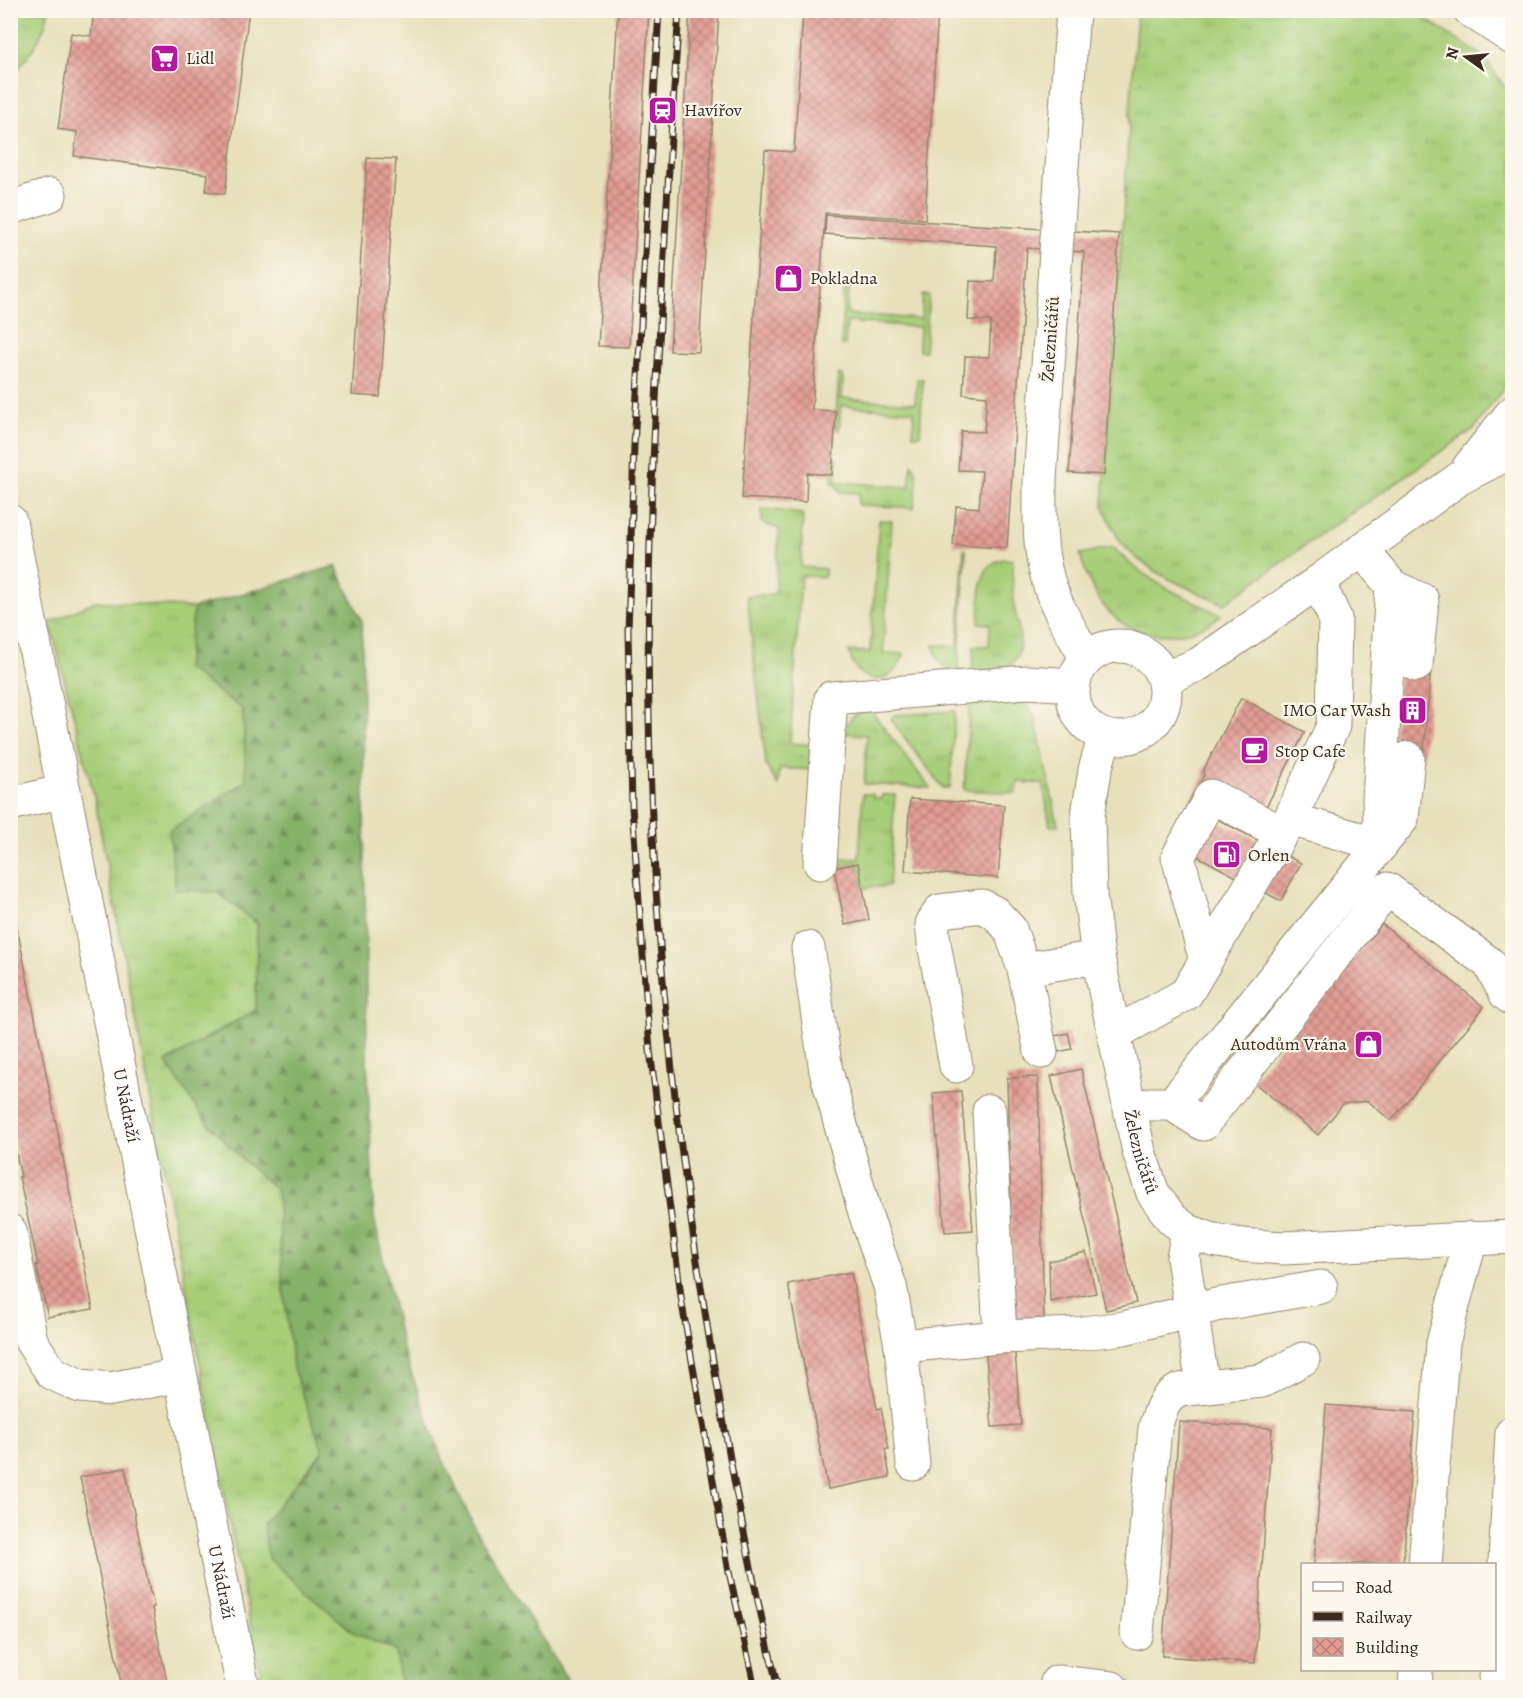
<svg xmlns="http://www.w3.org/2000/svg" width="1523" height="1698" font-family="Alegreya,serif">
<style>
.grass{fill:url(#grass-tufts);stroke:#717c4b;stroke-width:1.5}
.forest{fill:url(#forest-firs);stroke:#606e43;stroke-width:1.5}
.building{fill:url(#building-cross-hatch)}
.lines{fill:none;stroke-linecap:round;stroke-linejoin:round}
.minor-casing{stroke:#91856c;stroke-width:35}
.minor{stroke:#fff;stroke-width:33}
.rail-casing{stroke:#3b2a1e;stroke-width:7}
.rail{stroke:#fbf7ec;stroke-width:4.5;stroke-dasharray:14;stroke-linecap:butt}
.labels{text-anchor:middle;dominant-baseline:central;stroke-width:4.5;stroke-linejoin:round;paint-order:stroke}
.poi-label{font-size:18px;fill:#3b2a1e;stroke:#fbf7ec;text-anchor:start}
.street-label{font-size:18px;fill:#3b2a1e;stroke:#fbf7ec}
</style>
<defs>
<pattern id="grass-tufts" width="24" height="20" patternUnits="userSpaceOnUse" patternTransform="scale(1.5)"><rect width="24" height="20" fill="#a7ce78"/><path d="M3 7l-1-3M5 7V3M7 7l1-3M15 17l-1-3M17 17v-4M19 17l1-3" fill="none" stroke="#91b167"/></pattern>
<pattern id="forest-firs" width="22" height="20" patternUnits="userSpaceOnUse" patternTransform="scale(1.5)"><rect width="22" height="20" fill="#85b168"/><path d="M5 1l3.5 6h-7zM16 11l3.5 6h-7z" fill="#6e9055"/></pattern>
<pattern id="building-cross-hatch" width="8" height="8" patternUnits="userSpaceOnUse" patternTransform="scale(1.5)"><rect width="8" height="8" fill="#e29c94"/><path d="M0 0l8 8M0 8l8-8" fill="none" stroke="#b87f78"/></pattern>
</defs>
<rect width="100%" height="100%" fill="#fbf7ec"/>
<filter id="ink" filterUnits="userSpaceOnUse"><feTurbulence type="fractalNoise" baseFrequency=".0167" numOctaves="2"/><feDisplacementMap in="SourceGraphic" scale="12" xChannelSelector="R" yChannelSelector="G"/><feConvolveMatrix kernelMatrix="1 2 1 2 8 2 1 2 1" color-interpolation-filters="sRGB"/></filter>
<filter id="wash" filterUnits="userSpaceOnUse"><feTurbulence type="fractalNoise" baseFrequency=".008" numOctaves="4" result="noise"/><feDisplacementMap in="SourceGraphic" scale="24" xChannelSelector="R" yChannelSelector="G"/><feGaussianBlur stdDeviation="1.35" result="paint"/><feColorMatrix in="noise" values="0 0 0 0 0 0 0 0 0 0 0 0 0 0 0 0 0 1.4 0 .05"/><feComposite in="paint" operator="in"/></filter>
<g filter="url(#wash)">
<rect width="100%" height="100%" fill="#e7e0bb"/>
<!-- grass -->
<path class="grass" d="M11 10 48 11C46 35 28 58 11 76Z
M1137 11H1413L1484 57 1510 95 1512 103V376L1474 429 1314 539 1224 604C1190 588 1145 573 1121 542 1113 531 1109 518 1103 505Z
M844 290H849L847 314 921 319 923 295H929L925 351H919L920 327 847 322 845 345H841Z
M839 374 843 375 842 398 915 403 917 379H923L920 435H913L914 411 841 406 839 430 835 429Z
M833 458H837L836 482 909 487 912 464C921 472 915 496 914 508L858 505 859 493 841 492 832 482Z
M762 509 803 514 801 567 825 569V577L801 576 790 743 813 745 812 770 780 768 778 785 766 766 747 596 775 594 779 529 762 523Z
M879 520 892 521 883 653 904 654C893 689 855 687 849 651L870 652Z
M1113 547C1142 580 1183 596 1221 615 1191 641 1138 643 1109 612 1094 596 1086 576 1080 554Z
M964 549 966 550 958 673C943 668 936 660 934 645L958 646Z
M1004 559 1013 560C1013 572 1012 585 1013 598 1015 621 1031 651 1007 668L972 673 974 646H989L990 624 979 623C981 601 975 564 1004 559Z
M95 601 194 608 187 668 243 710 246 781 217 892 257 924 256 1010 197 1043 204 1119 248 1165 277 1190 283 1284 293 1368 323 1451 263 1524 353 1632 396 1651 401 1687H263L232 1534 94 796 50 623Z
M1013 699C1024 701 1031 707 1035 718L1058 825 1050 826 1043 784 1018 782 1016 793 964 790 970 701Z
M869 708 930 788 864 784 867 735 843 733C847 718 855 713 869 708Z
M955 711 950 789 943 788 891 720 894 715Z
M863 794H873V798H882V795H895L889 886 863 888 858 863 834 868 835 858 859 859Z"/>
<!-- forest -->
<path class="forest" d="M336 566 362 621 367 1060 374 1218 402 1347 439 1451 476 1531 572 1687H401L396 1651 353 1632 268 1558 263 1524 323 1451 293 1368 283 1284 277 1190 248 1165 204 1119 166 1062 256 1010 257 924 217 892 176 890 169 831 246 781 243 710 186 668 194 608Z"/>
<g id="blocks">
<!-- building -->
<path class="building" d="M94 10H249L225 194 206 191 208 174 74 156 77 132 58 129 71 33 91 36Z
M618 10H649L629 347 598 346Z
M690 10H719L699 352 670 351Z
M796 10H938L925 219 825 213 812 410 836 411 834 445 832 475 807 473 806 502 742 498 765 150 794 152 803 13 796 12Z
M367 158 396 159 380 397 352 395Z
M826 215 1119 234 1104 475 1069 473 1084 252 1027 248 1007 548 953 545 956 506 979 508 982 471 958 470 961 431 984 432 987 396 963 394 965 356 989 357 991 321 968 320 970 281 994 282 996 246 825 234Z
M1431 666 1423 760 1392 757 1400 669Z
M1241 698 1305 732 1267 805 1215 818 1301 863 1281 901 1169 841 1204 775 1203 771Z
M910 799 1004 805 998 878 905 871Z
M858 863 869 920 845 925 834 868Z
M10 892 93 1309 48 1317 36 1265H38L19 1177H21L10 1125Z
M1382 924 1484 1007 1391 1121 1368 1101 1343 1104 1318 1135 1252 1081Z
M1068 1033 1072 1049 1058 1052 1054 1036Z
M1081 1069 1136 1303 1106 1310 1051 1076Z
M1038 1077 1044 1322 1014 1323 1007 1078Z
M961 1091 973 1230 945 1232 933 1093Z
M1086 1252 1096 1293 1050 1302 1049 1261Z
M851 1272 877 1409 881 1408 889 1449H885L890 1477 828 1489 788 1284Z
M1015 1353 1021 1425 992 1427 986 1355Z
M1326 1405 1415 1412 1403 1564H1314Z
M1179 1422 1272 1428 1255 1663 1162 1656Z
M125 1468 150 1593H151L154 1607 152 1608 167 1682 169 1681 170 1688H122L80 1477Z"/>
</g>
</g>
<g filter="url(#ink)">
<use href="#blocks" fill-opacity="0" stroke="#91856c" stroke-width="1.5"/>
<g class="lines">
<defs>
<g id="minor">
<path d="M1073 10 1040 479C1040 513 1038 547 1048 580 1056 608 1073 634 1087 659"/>
<path d="M1470 10 1512 38"/>
<path d="M10 208 50 195"/>
<path d="M1469 467 1512 413"/>
<path id="s1" d="M10 521 243 1688"/>
<path d="M1392 586 1422 600 1416 665"/>
<circle cx="1119" cy="692" r="46"/>
<path d="M1164 679 1199 664 1318 582 1460 478 1512 451"/>
<path id="s2" d="M1105 736 1095 770 1088 815 1090 894 1098 957 1139 1152 1153 1193 1172 1219 1188 1231 1213 1240 1242 1245 1283 1248 1512 1237"/>
<path d="M10 804 64 791"/>
<path d="M1290 819 1381 845 1402 819 1408 758"/>
<path d="M820 863 831 698 1027 682 1074 685"/>
<path d="M808 948 826 1071 865 1213 890 1286 901 1346 913 1464"/>
<path d="M1206 961 1178 857 1211 796 1282 833"/>
<path d="M1024 969 1098 957"/>
<path d="M1114 1034 1186 994 1290 819 1333 726 1335 618 1318 582"/>
<path d="M956 1066 934 943 932 924 940 911 982 906 995 913 1010 929 1024 969 1041 1052"/>
<path d="M1151 1104H1172L1203 1124 1387 889 1489 963 1506 994 1512 999"/>
<path d="M1172 1104 1381 845 1379 799 1392 586 1362 550"/>
<path d="M989 1111 1000 1337 1075 1334 1124 1328 1216 1305 1321 1287"/>
<path d="M10 1231 31 1341 52 1373 80 1386 111 1389 180 1375"/>
<path d="M1188 1231 1183 1258 1203 1386"/>
<path d="M901 1346 1000 1337"/>
<path d="M1512 1433 1503 1599 1512 1602"/>
<path d="M1425 1564 1443 1343 1471 1238"/>
<path d="M1137 1633 1155 1428C1160 1412 1163 1397 1180 1390L1262 1381 1303 1359"/>
<path d="M1057 1682 1112 1688"/>
<path d="M1415 1688 1416 1670"/>
<path d="M1495 1688 1503 1599"/>
</g>
</defs>
<!-- minor casing -->
<use href="#minor" class="minor-casing"/>
<!-- minor -->
<use href="#minor" class="minor"/>
<defs>
<path id="rail" d="M659 10 634 446 628 632 632 807 650 1050 682 1304 729 1572 755 1688
M679 10C672 115 666 219 660 324 653 454 646 584 649 714 652 940 680 1174 719 1396 736 1494 754 1592 778 1688"/>
</defs>
<!-- rail casing -->
<use href="#rail" class="rail-casing"/>
<!-- rail -->
<use href="#rail" class="rail"/>
</g>
</g>
<!-- icons -->
<defs>
<symbol id="supermarket-square" viewBox="-11 -11 22 22"><rect x="-9" y="-9" width="18" height="18" rx="4" fill="#b5179e" stroke="#fbf7ec"/><path d="M-6-5.5h2.5l.6 2H6L4.5 2H-2.5L-4.4-4H-6ZM-1.5 3.2a1.3 1.3 0 1 0 .1 0ZM3 3.2a1.3 1.3 0 1 0 .1 0Z" fill="#fff"/></symbol>
<symbol id="station-square" viewBox="-11 -11 22 22"><rect x="-9" y="-9" width="18" height="18" rx="4" fill="#b5179e" stroke="#fbf7ec"/><path d="M-3-6H3Q5-6 5-4V2Q5 4 3 4L4.5 6H3L1.5 4h-3L-3 6H-4.5L-3 4Q-5 4-5 2V-4Q-5-6-3-6ZM-3.5-4v3h7v-3ZM-3.5 1v1.5H-2V1ZM2 1v1.5H3.5V1Z" fill="#fff"/></symbol>
<symbol id="shop-square" viewBox="-11 -11 22 22"><rect x="-9" y="-9" width="18" height="18" rx="4" fill="#b5179e" stroke="#fbf7ec"/><path d="M-5-2.5h2.3a2.7 3.5 0 0 1 5.4 0H5L5.5 6h-11ZM-1.5-2.5h3a1.5 2.3 0 0 0-3 0Z" fill="#fff"/></symbol>
<symbol id="building-square" viewBox="-11 -11 22 22"><rect x="-9" y="-9" width="18" height="18" rx="4" fill="#b5179e" stroke="#fbf7ec"/><path d="M-4-6H4V6H1V3H-1V6H-4ZM-2.5-4.3h1.7v1.8h-1.7ZM.8-4.3h1.7v1.8H.8ZM-2.5-1h1.7V.8h-1.7ZM.8-1h1.7V.8H.8Z" fill="#fff"/></symbol>
<symbol id="cafe-square" viewBox="-11 -11 22 22"><rect x="-9" y="-9" width="18" height="18" rx="4" fill="#b5179e" stroke="#fbf7ec"/><path d="M-5.5-4.5H6V0H3Q3 3.5 0 3.5H-2.5Q-5.5 3.5-5.5 0ZM3-3.2v2h1.7v-2ZM-6 4.5H4V6H-6Z" fill="#fff"/></symbol>
<symbol id="fuel-square" viewBox="-11 -11 22 22"><rect x="-9" y="-9" width="18" height="18" rx="4" fill="#b5179e" stroke="#fbf7ec"/><path d="M-5.5-6h7V0h2V4h1.3V-2.5L3-4.5l.8-.8L6-3V5H2.5V1h-1V6h-7ZM-4.2-4.7v3.2H.2V-4.7Z" fill="#fff"/></symbol>
</defs>
<g fill-rule="evenodd">
<use href="#supermarket-square" x="148" y="42" width="33" height="33"/>
<use href="#station-square" x="646" y="94" width="33" height="33"/>
<use href="#shop-square" x="772" y="262" width="33" height="33"/>
<use href="#building-square" x="1396" y="694" width="33" height="33"/>
<use href="#cafe-square" x="1238" y="734" width="33" height="33"/>
<use href="#fuel-square" x="1210" y="838" width="33" height="33"/>
<use href="#shop-square" x="1352" y="1028" width="33" height="33"/>
</g>
<g class="labels">
<!-- poi labels -->
<g class="poi-label">
<text x="186" y="58">Lidl</text>
<text x="684" y="110">Havířov</text>
<text x="810" y="278">Pokladna</text>
<text x="1391" y="710" text-anchor="end">IMO Car Wash</text>
<text x="1275" y="751">Stop Cafe</text>
<text x="1248" y="855">Orlen</text>
<text x="1347" y="1044" text-anchor="end">Autodům Vrána</text>
</g>
<!-- street labels -->
<g class="street-label">
<text transform="translate(1050 339) rotate(-86)">Železničářů</text>
<text stroke="none"><textPath href="#s1" startOffset="596">U Nádraží</textPath></text>
<text stroke="none"><textPath href="#s2" startOffset="423">Železničářů</textPath></text>
<text stroke="none"><textPath href="#s1" startOffset="1082">U Nádraží</textPath></text>
</g>
</g>
<!-- margin -->
<rect width="1523" height="1698" fill="none" stroke="#fbf7ec" stroke-width="36"/>
<!-- legend -->
<rect x="1301" y="1563" width="195" height="108" fill="#fbf7ec" stroke="#aea59a" stroke-width="1.5"/>
<rect x="1313" y="1582" width="30" height="9" fill="#ffffff" stroke="#aea59a" stroke-width="1.5"/>
<text x="1355" y="1593" font-size="18" fill="#3b2a1e">Road</text>
<rect x="1313" y="1612" width="30" height="9" fill="#3b2a1e" stroke="#aea59a" stroke-width="1.5"/>
<text x="1355" y="1623" font-size="18" fill="#3b2a1e">Railway</text>
<rect x="1313" y="1638" width="30" height="18" fill="url(#building-cross-hatch)" stroke="#aea59a" stroke-width="1.5"/>
<text x="1355" y="1653" font-size="18" fill="#3b2a1e">Building</text>
<!-- north arrow -->
<g transform="translate(1466 57) rotate(285)" stroke="#fbf7ec" stroke-width="4.5" paint-order="stroke">
<path d="M0-4.5L10 22L0 15L-10 22Z" fill="#3b2a1e"/>
<text y="-9" font-size="16" font-weight="bold" text-anchor="middle" fill="#3b2a1e">N</text>
</g>
</svg>
